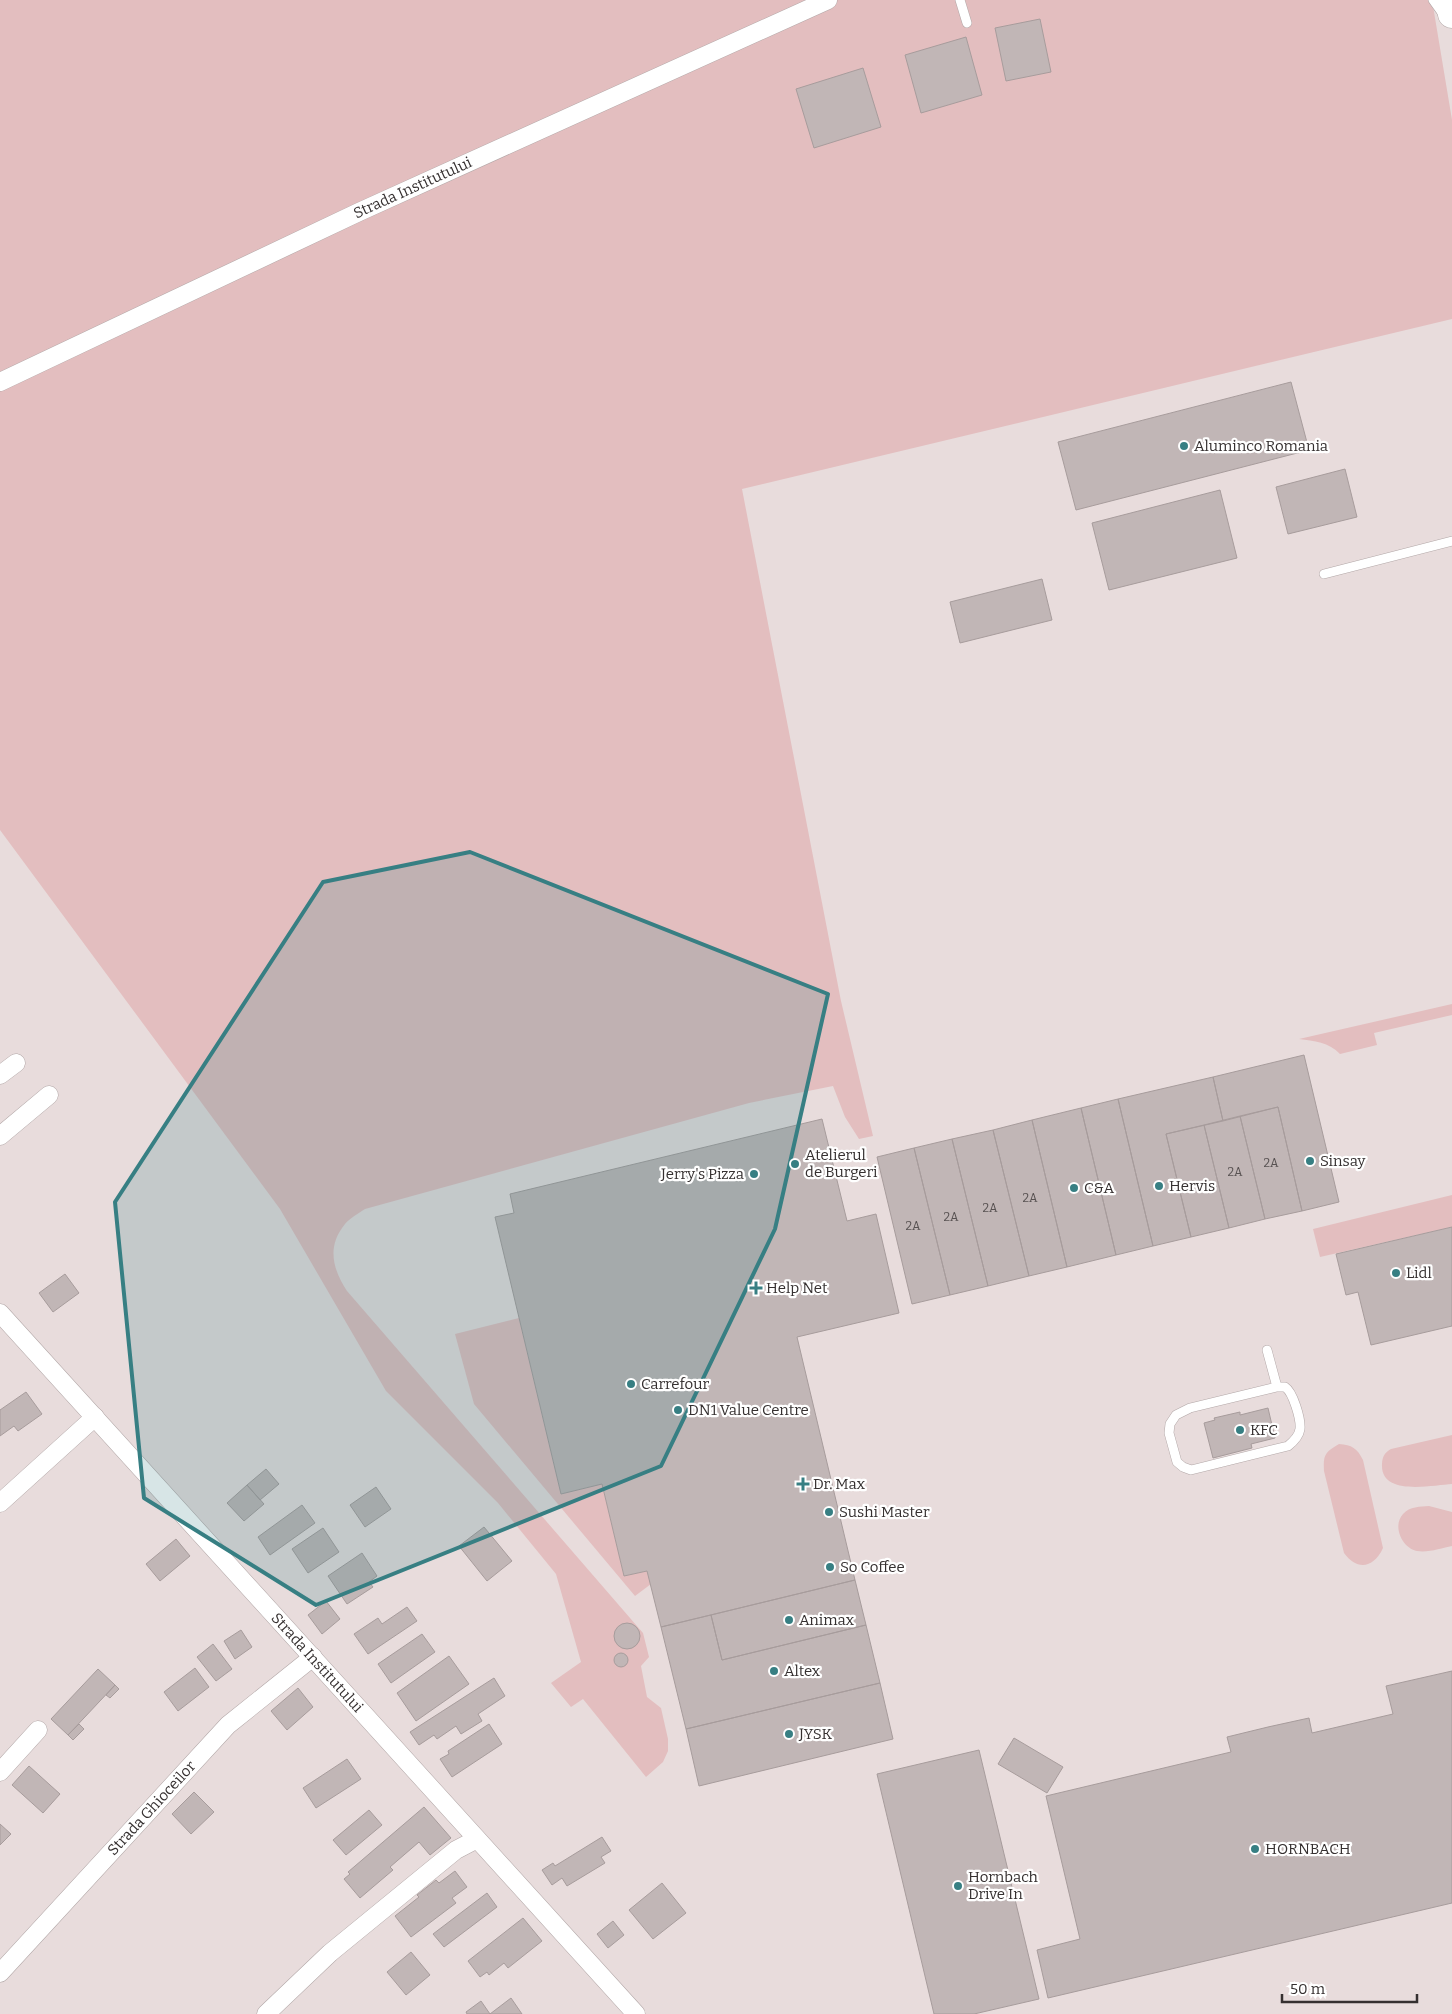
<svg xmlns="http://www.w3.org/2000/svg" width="1452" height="2014" font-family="Bitter,serif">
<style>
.green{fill:#e3bebf}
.building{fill:#c1b6b6;stroke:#a79c9c}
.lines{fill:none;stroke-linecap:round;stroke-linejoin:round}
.service-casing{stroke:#b2a7a7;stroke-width:10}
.minor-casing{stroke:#b2a7a7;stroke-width:19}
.trunk-casing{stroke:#b2a7a7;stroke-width:29}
.service{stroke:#fff;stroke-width:9}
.minor{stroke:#fff;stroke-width:18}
.trunk{stroke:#fff;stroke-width:28}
.marked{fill:#377f83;fill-opacity:0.2;stroke:#377f83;stroke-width:4;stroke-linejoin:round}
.poi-dot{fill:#377f83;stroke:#fff;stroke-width:2}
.labels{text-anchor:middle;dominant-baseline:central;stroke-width:4.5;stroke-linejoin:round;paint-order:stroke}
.number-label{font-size:12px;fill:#585252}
.street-label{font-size:15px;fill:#353030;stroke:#fff}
.poi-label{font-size:15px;fill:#353030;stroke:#fff;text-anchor:start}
</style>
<rect width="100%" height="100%" fill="#e8dcdc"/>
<!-- green -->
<path class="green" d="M0 0H1432L1452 120V319L742 489 841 1001 873 1136 859 1139 845 1117 833 1086 749 1103 365 1209C359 1213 350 1218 345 1224 327 1246 332 1268 347 1291L643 1633 649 1657 641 1666 647 1697 661 1708 668 1739V1751L663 1762 646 1777 583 1699 571 1707 551 1683 581 1662 556 1574 498 1503 386 1391 280 1209 0 830Z
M1452 1004V1015L1374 1033 1377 1045 1340 1054C1329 1042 1314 1041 1299 1039Z
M1452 1195V1227L1320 1257 1313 1229Z
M519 1318 561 1494 602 1484 624 1576 647 1571 651 1584 635 1596 474 1404 455 1334Z
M1452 1435V1484C1433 1485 1380 1497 1382 1464 1382 1457 1385 1452 1391 1449Z
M1339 1444C1352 1445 1357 1448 1363 1460L1383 1548C1374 1568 1357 1571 1344 1553L1324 1471C1323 1455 1325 1452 1339 1444Z
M1429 1506 1452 1512V1546C1442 1548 1428 1553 1417 1551 1402 1548 1392 1526 1403 1514 1410 1506 1420 1507 1429 1506Z"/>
<!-- building -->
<path class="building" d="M1040 19 1051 72 1006 81 995 28Z
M966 37 982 95 921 113 905 55Z
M863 68 881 127 814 148 796 89Z
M1291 382 1309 450 1076 510 1058 442Z
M1345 469 1357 517 1288 534 1276 487Z
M1220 490 1237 558 1109 590 1092 523Z
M1042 579 1052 620 960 643 950 602Z
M1304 1055 1339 1202 1302 1211 1278 1107 1223 1121 1213 1077Z
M1213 1077 1223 1121 1166 1134 1191 1237 1153 1246 1118 1099Z
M1118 1099 1153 1246 1116 1255 1081 1108Z
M1278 1107 1302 1211 1265 1219 1240 1116Z
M1081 1108 1116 1255 1067 1267 1032 1120Z
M1240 1116 1265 1219 1229 1228 1204 1125Z
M822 1119 847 1221 876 1214 899 1313 797 1337 855 1580 661 1627 647 1571 624 1576 602 1484 561 1494 495 1217 514 1213 510 1194Z
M1032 1120 1067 1267 1029 1276 993 1130Z
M1204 1125 1229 1228 1191 1237 1166 1134Z
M993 1130 1029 1276 988 1286 952 1139Z
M952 1139 988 1286 950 1295 914 1148Z
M914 1148 950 1295 912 1304 877 1157Z
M1452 1227V1326L1371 1345 1358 1292 1346 1295 1336 1254Z
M65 1274 79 1293 53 1312 39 1293Z
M26 1392 42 1414 18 1431 14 1426 0 1436V1410Z
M1268 1408 1275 1438 1251 1444 1252 1448 1213 1458 1204 1423 1215 1420 1214 1418 1240 1412V1415Z
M266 1469 279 1484 260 1500 247 1485Z
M247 1485 264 1504 244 1521 227 1503Z
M376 1487 391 1509 365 1527 350 1505Z
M302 1505 315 1523 270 1555 258 1537Z
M484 1527 512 1561 487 1581 459 1546Z
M323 1528 339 1552 308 1573 292 1549Z
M176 1539 190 1556 160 1581 146 1564Z
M362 1553 377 1576 369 1582 373 1587 347 1604 328 1576Z
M855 1580 866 1625 722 1660 711 1615Z
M326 1601 340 1619 322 1634 308 1615Z
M407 1607 417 1621 368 1654 354 1634 378 1618 382 1624Z
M711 1615 722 1660 866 1625 880 1683 686 1729 661 1627Z
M614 1636a13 13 0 1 1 26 0a13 13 0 1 1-26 0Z
M241 1630 252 1647 235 1659 224 1641Z
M422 1634 435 1652 391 1683 378 1664Z
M213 1644 232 1669 216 1681 197 1657Z
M614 1660a7 7 0 1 1 14 0a7 7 0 1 1-14 0Z
M449 1656 469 1684 416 1721 397 1693Z
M195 1668 209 1687 178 1711 164 1692Z
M98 1669 115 1685 68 1735 51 1719Z
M1452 1671V1903L1048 1998 1037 1950 1080 1939 1046 1796 1231 1752 1227 1737 1268 1727 1309 1718 1312 1733 1393 1714 1386 1686Z
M494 1678 505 1696 478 1714 482 1721 461 1734 456 1726 437 1739 434 1735 419 1745 410 1732Z
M880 1683 893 1739 699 1786 686 1729Z
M115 1685 119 1689 110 1698 106 1695Z
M298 1688 313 1707 287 1730 271 1711Z
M79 1724 84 1729 73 1740 68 1735Z
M489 1724 502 1744 452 1777 440 1759 449 1754 448 1751Z
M1014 1738 1063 1767 1047 1793 998 1764Z
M979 1750 1039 1999 974 2014H934L877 1774Z
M347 1759 361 1779 316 1808 303 1788Z
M29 1766 60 1794 43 1813 12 1785Z
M194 1792 214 1812 191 1834 172 1814Z
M424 1807 451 1838 430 1855 419 1842 390 1867 393 1870 360 1898 344 1879 350 1874 348 1872Z
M369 1810 382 1825 346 1855 333 1840Z
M0 1824 11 1834 0 1845Z
M602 1837 611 1851 601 1857 605 1863 567 1886 562 1878 552 1885 542 1870 553 1863 555 1866Z
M455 1871 467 1887 452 1898 456 1903 411 1937 395 1916 419 1897 417 1895 436 1880 439 1883Z
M662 1883 686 1913 653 1939 629 1910Z
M487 1893 497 1907 444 1947 433 1934Z
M523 1918 542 1941 508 1968 504 1963 489 1975 487 1972 480 1977 468 1961Z
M613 1921 624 1935 608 1948 597 1934Z
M411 1952 430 1975 406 1995 387 1972Z
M511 1998 522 2014H467L466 2012 481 2001 490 2014Z"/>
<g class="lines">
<defs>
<path id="service" d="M960 0 967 23
M1433 0 1443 14
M1324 574 1452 541
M1267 1350 1277 1387 1190 1408 1176 1415 1170 1424 1169 1433 1177 1462 1183 1467 1191 1470 1288 1446C1293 1442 1299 1436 1300 1429 1301 1419 1293 1392 1285 1387H1277"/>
<g id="minor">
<path id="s1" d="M0 382 359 212 828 0"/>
<path d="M0 1075 16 1063"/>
<path d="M0 1136 49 1095"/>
<path id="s2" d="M0 1313 636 2014"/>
<path d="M0 1503 95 1417"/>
<path d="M0 1772 38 1730"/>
<path id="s3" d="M0 1973 228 1725 313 1657"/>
<path d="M266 2014 330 1953 456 1850 477 1839"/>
</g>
<path id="trunk" d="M1449 0 1452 14"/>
</defs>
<!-- service casing -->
<use href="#service" class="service-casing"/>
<!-- minor casing -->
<use href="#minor" class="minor-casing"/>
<!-- trunk casing -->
<use href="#trunk" class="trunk-casing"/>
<!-- service -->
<use href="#service" class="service"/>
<!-- minor -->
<use href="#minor" class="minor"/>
<!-- trunk -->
<use href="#trunk" class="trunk"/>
</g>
<!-- marked area -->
<path class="marked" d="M470 852 828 994 775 1229 661 1466 316 1605 144 1498 115 1202 323 882Z"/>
<!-- markers -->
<g class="poi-dot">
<circle cx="1184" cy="446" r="5"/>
<circle cx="1310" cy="1161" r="5"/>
<circle cx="795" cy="1164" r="5"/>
<circle cx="754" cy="1174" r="5"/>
<circle cx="1159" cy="1186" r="5"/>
<circle cx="1074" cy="1188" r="5"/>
<circle cx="1396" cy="1273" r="5"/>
<path d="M753.5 1280.5h5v5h5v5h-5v5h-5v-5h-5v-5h5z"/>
<circle cx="631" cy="1384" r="5"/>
<circle cx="678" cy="1410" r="5"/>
<circle cx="1240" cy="1430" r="5"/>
<path d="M800.5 1476.5h5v5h5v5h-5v5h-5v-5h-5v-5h5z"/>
<circle cx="829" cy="1512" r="5"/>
<circle cx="830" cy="1567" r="5"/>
<circle cx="789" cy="1620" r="5"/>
<circle cx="774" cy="1671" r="5"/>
<circle cx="789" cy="1734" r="5"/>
<circle cx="1255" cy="1849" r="5"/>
<circle cx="958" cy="1886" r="5"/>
</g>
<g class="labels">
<!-- number labels -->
<g class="number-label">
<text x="1271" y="1163">2A</text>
<text x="1235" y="1172">2A</text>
<text x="1030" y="1198">2A</text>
<text x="990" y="1208">2A</text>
<text x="951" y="1217">2A</text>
<text x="913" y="1226">2A</text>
</g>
<!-- street labels -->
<g class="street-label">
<text stroke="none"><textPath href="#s1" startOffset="456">Strada Institutului</textPath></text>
<text stroke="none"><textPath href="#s2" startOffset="472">Strada Institutului</textPath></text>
<text stroke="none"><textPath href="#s3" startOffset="224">Strada Ghioceilor</textPath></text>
</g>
<!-- poi labels -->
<g class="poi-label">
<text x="1194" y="446">Aluminco Romania</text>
<text x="805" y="1155">Atelierul<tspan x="805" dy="17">de Burgeri</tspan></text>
<text x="1320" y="1161">Sinsay</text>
<text x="744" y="1174" text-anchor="end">Jerry's Pizza</text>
<text x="1169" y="1186">Hervis</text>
<text x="1084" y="1188">C&amp;A</text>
<text x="1406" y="1273">Lidl</text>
<text x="766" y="1288">Help Net</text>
<text x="641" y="1384">Carrefour</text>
<text x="688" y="1410">DN1 Value Centre</text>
<text x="1250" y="1430">KFC</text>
<text x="813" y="1484">Dr. Max</text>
<text x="839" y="1512">Sushi Master</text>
<text x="840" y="1567">So Coffee</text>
<text x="799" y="1620">Animax</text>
<text x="784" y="1671">Altex</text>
<text x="799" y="1734">JYSK</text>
<text x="1265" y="1849">HORNBACH</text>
<text x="968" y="1877">Hornbach<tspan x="968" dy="17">Drive In</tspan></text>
</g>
</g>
<!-- scale -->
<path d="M1282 1994v8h135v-8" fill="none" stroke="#353030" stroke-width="2.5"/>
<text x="1290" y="1994" font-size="15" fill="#353030" stroke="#ffffff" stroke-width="4" paint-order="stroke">50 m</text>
</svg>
